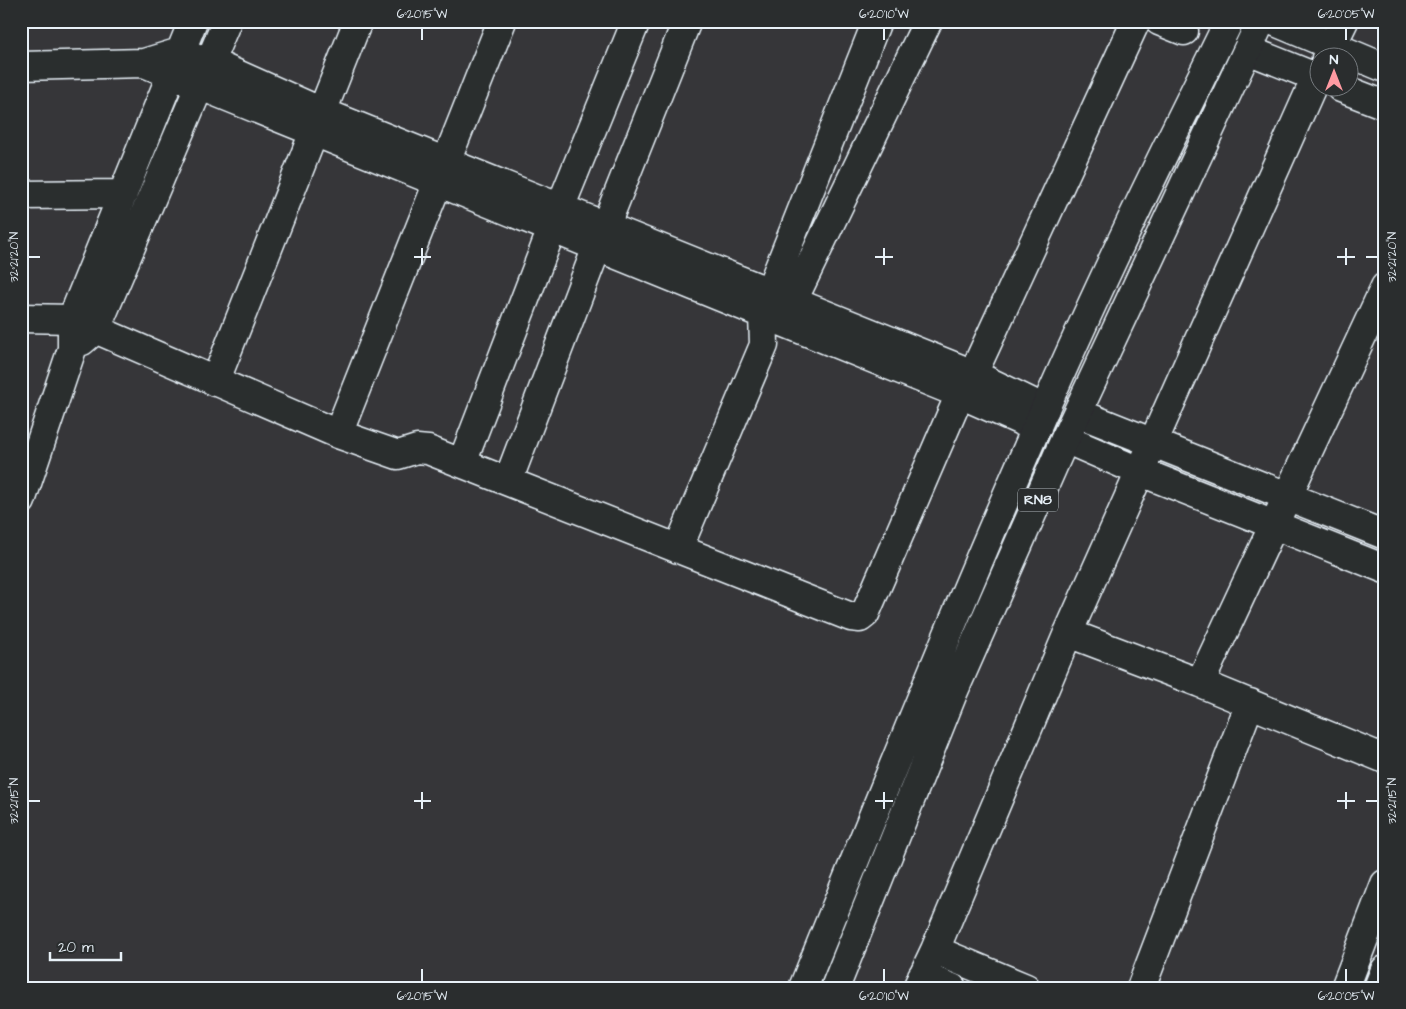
<svg xmlns="http://www.w3.org/2000/svg" width="1406" height="1009" font-family="'Architects Daughter',sans-serif">
<style>
.lines{fill:none;stroke-linecap:round;stroke-linejoin:round}
.minor-casing{stroke:#e8f1f8;stroke-width:31}
.major-casing{stroke:#e8f1f8;stroke-width:31}
.minor{stroke:#2a2d2e;stroke-width:28}
.major{stroke:#2a2d2e;stroke-width:28}
.ticks{fill:none;stroke:#e8f1f8;stroke-width:2}
.labels{text-anchor:middle;dominant-baseline:central;stroke-width:4;stroke-linejoin:round;paint-order:stroke}
.shield{fill:#2a2d2e;stroke:#afb6bb;stroke-width:1}
.shield-label{font-size:14px;font-weight:bold;fill:#e8f1f8}
.neatline{fill:none;stroke:#e8f1f8;stroke-width:2}
.ticks-label{font-size:12px;text-anchor:middle;fill:#e8f1f8}
</style>
<rect width="100%" height="100%" fill="#363639"/>
<filter id="ink" filterUnits="userSpaceOnUse"><feTurbulence type="fractalNoise" baseFrequency=".02" numOctaves="2"/><feDisplacementMap in="SourceGraphic" scale="10" xChannelSelector="R" yChannelSelector="G"/><feConvolveMatrix kernelMatrix="1 2 1 2 8 2 1 2 1" color-interpolation-filters="sRGB"/></filter>
<g filter="url(#ink)">
<g class="lines">
<defs>
<path id="minor" d="M1159 21 1184 31
M1273 21 1385 68
M1248 50 1318 78
M1326 58 1344 21
M144 63 960 394 1037 428
M21 66 144 63 180 52 210 62 322 112 973 374 1045 409
M1341 88 1385 105
M21 195 123 194
M785 317 928 21
M21 318 72 319 338 434 398 455 417 449 428 450 851 617 860 618 865 614 960 394 973 374 1136 21
M82 341 96 329 227 21
M215 382 358 21
M1078 413 1385 535
M338 434 502 21
M1065 439 1141 472 1385 569
M462 463 560 208 636 21
M508 481 597 247 687 21
M21 501 72 349V319L193 21
M678 549 764 345 763 314 769 293 877 21
M1068 633 1200 683 1385 759
M1200 683 1385 287
M935 950 1026 988
M922 976 952 988
M917 988 935 950 1068 633 1318 73
M1141 988 1250 703
M1345 988 1385 884
M1378 988 1385 970"/>
<path id="major" d="M803 988C903 742 1002 495 1115 255 1152 176 1191 99 1229 21
M835 988 953 693 1065 439 1261 21"/>
</defs>
<!-- minor casing -->
<use href="#minor" class="minor-casing"/>
<!-- major casing -->
<use href="#major" class="major-casing"/>
<!-- minor -->
<use href="#minor" class="minor"/>
<!-- major -->
<use href="#major" class="major"/>
</g>
</g>
<!-- ticks -->
<path class="ticks" d="M422 28V40M884 28V40M1346 28V40M422 248V265M884 248V265M1346 248V265M28 257H40M414 257H431M875 257H893M1337 257H1355M1366 257H1378M422 792V809M884 792V809M1346 792V809M28 801H40M414 801H431M875 801H893M1337 801H1355M1366 801H1378M422 969V982M884 969V982M1346 969V982"/>
<g class="labels">
<!-- shield labels -->
<rect class="shield" x="1018" y="488.5" width="40" height="23" rx="4"/>
<g class="shield-label">
<text x="1038" y="500">RN8</text>
</g>
</g>
<!-- margin -->
<rect width="1406" height="1009" fill="none" stroke="#2a2d2e" stroke-width="55"/>
<!-- north arrow -->
<g transform="translate(1334 72)"><circle r="24" fill="#2a2d2e" stroke="#767b7f"/>
<path d="M0-4L9 19L0 12L-9 19Z" fill="#ff9aa2"/>
<text y="-8" font-size="14" font-weight="bold" text-anchor="middle" fill="#e8f1f8">N</text>
</g>
<!-- scale -->
<path d="M50 952v8h71v-8" fill="none" stroke="#e8f1f8" stroke-width="2.5"/>
<text x="58" y="952" font-size="15" fill="#e8f1f8" stroke="#2a2d2e" stroke-width="4" paint-order="stroke">20 m</text>
<rect x="28" y="28" width="1350" height="954" class="neatline"/>
<g class="ticks-label">
<text x="422" y="18">6°20'15"W</text>
<text x="884" y="18">6°20'10"W</text>
<text x="1346" y="18">6°20'05"W</text>
<text transform="translate(14 257) rotate(-90)" y="4">32°21'20"N</text>
<text transform="translate(1392 257) rotate(-90)" y="4">32°21'20"N</text>
<text transform="translate(14 801) rotate(-90)" y="4">32°21'15"N</text>
<text transform="translate(1392 801) rotate(-90)" y="4">32°21'15"N</text>
<text x="422" y="1000">6°20'15"W</text>
<text x="884" y="1000">6°20'10"W</text>
<text x="1346" y="1000">6°20'05"W</text>
</g>
</svg>
